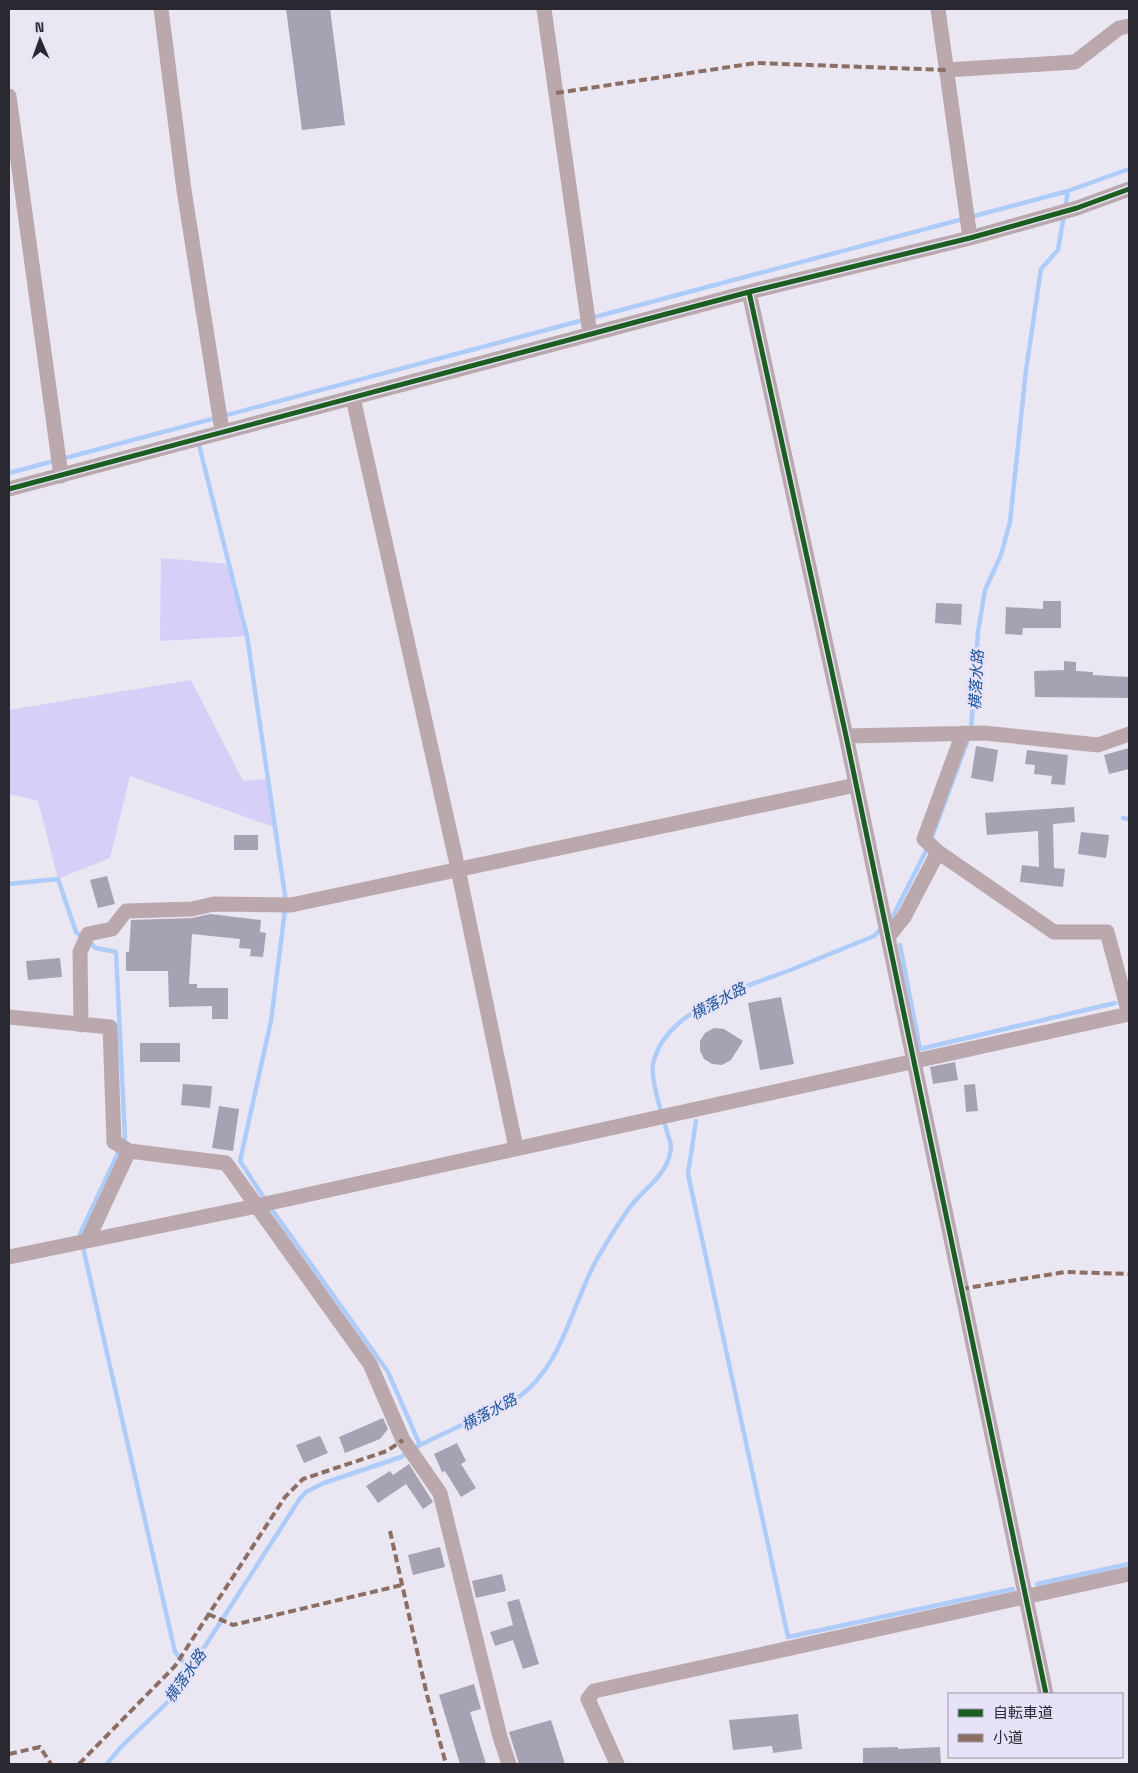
<svg xmlns="http://www.w3.org/2000/svg" width="1138" height="1773" font-family="'Space Grotesk','Noto Sans JP',sans-serif">
<style>
.green{fill:#d7cff7}
.lines{fill:none;stroke-linecap:round;stroke-linejoin:round}
.stream{stroke:#aeccfa;stroke-width:4.5}
.building{fill:#a6a2b4}
.minor{stroke:#baa8ac;stroke-width:15}
.quiet{stroke:#8d6e63;stroke-width:4;stroke-dasharray:8 4;stroke-linecap:butt}
.cycleway-casing{stroke:#e6e2f8;stroke-width:8}
.cycleway{stroke:#1b5e20;stroke-width:5}
.labels{text-anchor:middle;dominant-baseline:central;stroke-width:5;stroke-linejoin:round;paint-order:stroke}
.water-label{font-size:15px;font-style:italic;fill:#1d569c;stroke:#e6e2f8}
</style>
<rect width="100%" height="100%" fill="#eae7f3"/>
<!-- green -->
<path class="green" d="M161 558 231 564 247 636 160 641Z
M191 680 243 781 267 779 274 827 130 776 110 858 58 879 38 801 9 794V710Z"/>
<g class="lines">
<!-- stream -->
<path class="stream" d="M199 445 247 636 286 902 271 1021 240 1161 266 1201
M9 473 1068 191
M971 729 978 632 985 590 1001 555 1010 522 1026 370 1041 269 1058 250 1068 191 1129 169
M1123 818 1129 819
M932 837 969 737
M9 884 58 879 76 932 96 948 116 952 125 1138 80 1234 175 1652 190 1669
M888 921 893 916 928 847
M900 945 920 1049 1115 1003
M696 1121 688 1174 788 1637 1013 1589
M270 1207 388 1372 420 1445
M1037 1584 1129 1564
M107 1764 121 1747 171 1699 299 1500 306 1492 324 1483 401 1457 420 1445 516 1399C565 1366 572 1299 601 1252 610 1237 620 1221 630 1207 645 1187 671 1173 671 1145 666 1127 650 1081 653 1064 665 1008 747 987 793 969 820 958 847 947 874 936L883 927"/>
</g>
<!-- building -->
<path class="building" d="M286 9H330L345 125 302 130Z
M1043 601H1061V628H1023L1022 635 1005 634 1006 607 1043 609Z
M936 603 962 604 961 625 935 623Z
M1064 661 1076 662V671L1093 672V675L1129 677V698L1035 697 1034 671 1064 670Z
M976 746 998 750 993 782 971 778Z
M1129 748V769L1109 774 1104 755Z
M1027 750 1068 755 1065 785 1051 784 1052 776 1034 774 1035 765 1025 764Z
M1074 807 1075 822 1053 824 1054 868 1065 869 1063 887 1020 882 1022 865 1039 867 1038 831 987 835 985 813Z
M1081 832 1109 835 1106 858 1078 854Z
M234 835H258V850H234Z
M107 876 115 904 98 908 90 880Z
M210 914 261 920 260 932 266 933 263 957 250 956 251 949 239 948 240 939 192 934 189 984H197V988H228V1019H212V1006L169 1007 168 971H126V952H129L131 920 192 918Z
M60 958 62 977 28 980 26 961Z
M781 997 794 1064 760 1070 748 1003Z
M714 1028 724 1029 743 1041 731 1060 722 1065 712 1064 704 1059 700 1051V1041L705 1033Z
M140 1043H180V1062H140Z
M955 1062 958 1080 933 1084 930 1067Z
M183 1084 212 1086 210 1108 181 1105Z
M975 1084 978 1111 966 1112 964 1085Z
M219 1106 239 1109 233 1151 212 1148Z
M383 1418 388 1429 380 1439 345 1453 339 1437Z
M320 1436 328 1453 304 1463 296 1445Z
M457 1443 466 1461 461 1464 476 1488 461 1497 445 1471 442 1472 434 1454Z
M409 1464 433 1502 423 1509 406 1484 378 1503 366 1486 390 1471 393 1475Z
M440 1547 445 1567 413 1575 408 1555Z
M502 1574 506 1591 476 1598 472 1581Z
M519 1599 539 1664 523 1669 513 1640 495 1646 490 1632 513 1625 507 1602Z
M474 1684 481 1709 470 1712 486 1764H460L439 1695Z
M798 1714 802 1749 773 1753 772 1746 733 1750 729 1720Z
M551 1720 565 1764H519L509 1732Z
M898 1747V1749L940 1747 941 1764H863V1748Z"/>
<g class="lines">
<!-- minor -->
<path class="minor" d="M161 9 184 190 222 431
M544 9 590 334
M938 9 970 238
M946 70 1075 62 1119 28 1129 26
M9 96 61 476
M749 292 846 736 1046 1694
M353 398 458 869 516 1148
M9 489 749 292 970 238 1077 208 1129 189
M963 733 924 839 938 852 1054 932H1107L1129 1014
M846 736 984 733 1098 745 1129 734
M888 937 904 917 938 852
M9 1017 110 1027 114 1142 129 1151 226 1163 370 1364 403 1440 440 1493 500 1737 509 1764
M81 1025 80 952 88 934 112 929 126 911 192 909 214 904 291 905 856 785
M87 1241 129 1151
M9 1257 256 1206 1129 1014
M617 1764 588 1699 594 1691 1129 1574"/>
<!-- quiet -->
<path class="quiet" d="M556 93 756 63 946 70
M961 1289 1065 1272 1129 1274
M390 1531 427 1695 446 1764
M208 1614 233 1625 402 1585
M9 1754 40 1747 51 1764
M79 1764 175 1666 285 1497 303 1479 387 1451 403 1440"/>
<defs>
<path id="cycleway" d="M749 292 846 736 1046 1694
M9 489 749 292 970 238 1077 208 1129 189"/>
</defs>
<!-- cycleway casing -->
<use href="#cycleway" class="cycleway-casing"/>
<!-- cycleway -->
<use href="#cycleway" class="cycleway"/>
</g>
<g class="labels">
<!-- water labels -->
<g class="water-label">
<text transform="translate(976 680) rotate(-87)">横落水路</text>
<text transform="translate(718 1001) rotate(-28)">横落水路</text>
<text transform="translate(489 1412) rotate(-28)">横落水路</text>
<text transform="translate(185 1676) rotate(-55)">横落水路</text>
</g>
</g>
<!-- border -->
<rect width="1138" height="1773" fill="none" stroke="#2a2931" stroke-width="20"/>
<!-- legend -->
<rect x="948" y="1693" width="175" height="65" fill="#e6e2f8" stroke="#9b98a8"/>
<rect x="958" y="1709" width="25" height="8" fill="#1b5e20" stroke="#9b98a8"/>
<text x="993" y="1718" font-size="15" fill="#2a2931">自転車道</text>
<rect x="958" y="1734" width="25" height="8" fill="#8d6e63" stroke="#9b98a8"/>
<text x="993" y="1743" font-size="15" fill="#2a2931">小道</text>
<!-- north arrow -->
<g transform="translate(40 40) rotate(358)" stroke="#e6e2f8" stroke-width="4" paint-order="stroke">
<path d="M0-4L9 19L0 12L-9 19Z" fill="#2a2931"/>
<text y="-8" font-size="14" font-weight="bold" text-anchor="middle" fill="#2a2931">N</text>
</g>
</svg>
